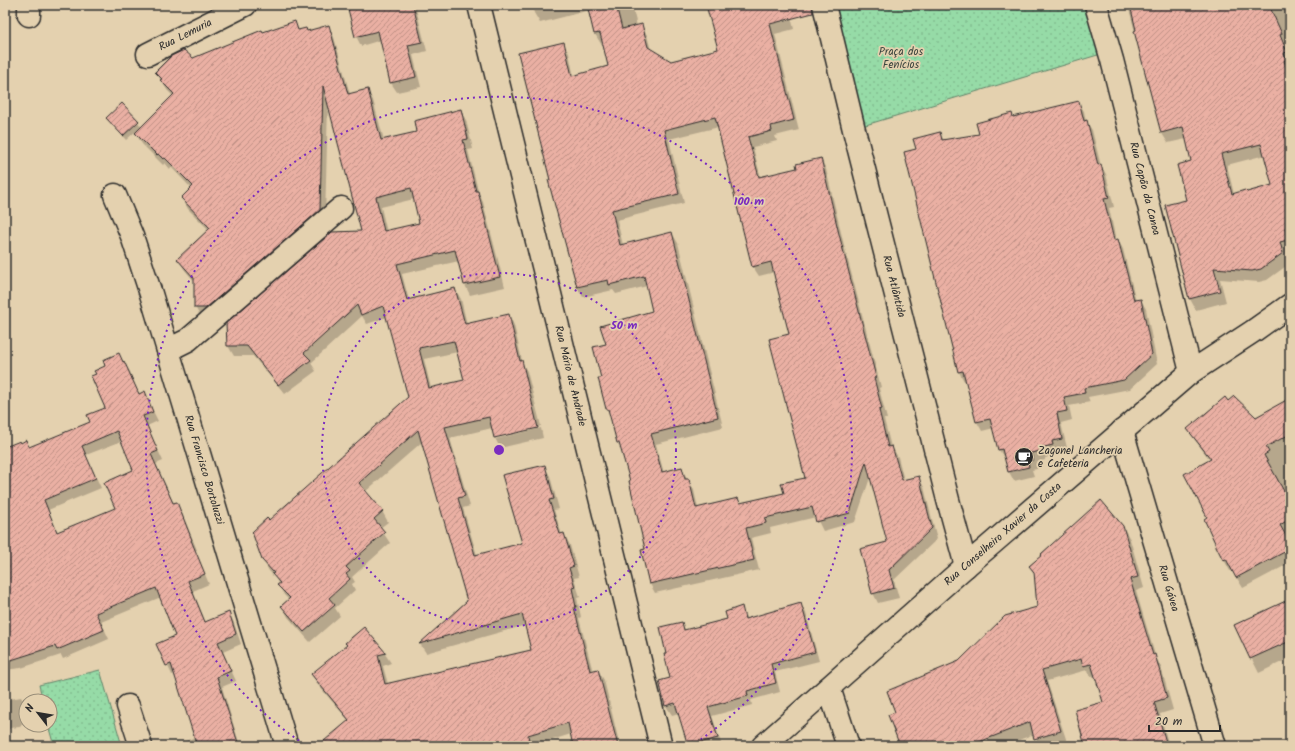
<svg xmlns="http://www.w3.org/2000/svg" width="1295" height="751" font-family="Kalam,sans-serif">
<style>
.park{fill:url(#park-dots);stroke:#608369}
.shadow{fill:#0003;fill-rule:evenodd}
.building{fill:url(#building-hatch);stroke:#2b2b2b;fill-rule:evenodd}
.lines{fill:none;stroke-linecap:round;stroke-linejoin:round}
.minor-casing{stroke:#2b2b2b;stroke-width:25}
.minor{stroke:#e4d1af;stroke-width:22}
.ring{fill:none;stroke:#7b2cbf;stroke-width:2;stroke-dasharray:2 4}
.labels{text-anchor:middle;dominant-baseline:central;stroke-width:3.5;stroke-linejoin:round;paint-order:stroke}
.street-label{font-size:11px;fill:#2b2b2b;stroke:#e4d1af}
.park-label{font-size:11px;fill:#3b453e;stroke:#e4d1af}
.poi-label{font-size:11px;fill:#2b2b2b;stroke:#e4d1af;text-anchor:start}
.centre{fill:#7b2cbf;stroke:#e4d1af;stroke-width:2}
.ring-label{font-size:12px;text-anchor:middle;font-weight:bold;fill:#7b2cbf;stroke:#e4d1af;stroke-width:3.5;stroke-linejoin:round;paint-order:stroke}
</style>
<defs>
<pattern id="park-dots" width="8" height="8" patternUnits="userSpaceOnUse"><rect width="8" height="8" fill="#96dba7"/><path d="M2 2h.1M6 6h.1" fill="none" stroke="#81bc90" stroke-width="1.8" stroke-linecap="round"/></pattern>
<pattern id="building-hatch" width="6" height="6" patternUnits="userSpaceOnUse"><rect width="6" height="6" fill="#eab0a3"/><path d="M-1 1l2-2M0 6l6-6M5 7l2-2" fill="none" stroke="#be8f85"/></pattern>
</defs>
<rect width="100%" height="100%" fill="#e4d1af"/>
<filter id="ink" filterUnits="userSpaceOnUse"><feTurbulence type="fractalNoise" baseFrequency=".025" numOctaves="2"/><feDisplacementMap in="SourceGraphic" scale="8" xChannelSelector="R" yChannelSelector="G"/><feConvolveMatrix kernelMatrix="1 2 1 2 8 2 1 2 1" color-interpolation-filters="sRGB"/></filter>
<g filter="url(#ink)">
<!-- park -->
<path class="park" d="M835 5H1087L1101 54 859 127Z
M100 670 122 746H54L48 725H50V701H43L39 685Z"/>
<!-- shadow -->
<path class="shadow" d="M367 5H415L427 51 413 55 421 87 397 92 391 83 381 40 361 46 356 36Z
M532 5H632L637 26 641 25 647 35 651 50 671 62 719 50 707 5H788L794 29 775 34 799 130 775 136 777 141 753 147 761 178 798 169 821 159 826 169 844 245 881 387 879 388 887 419H884L891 447H892L898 457 904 480 918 477 924 487 937 539 894 580 899 598 878 603 873 593 888 543 871 475 855 522 823 531 816 517 770 528 771 533 751 538 759 570 655 593 650 584 647 550 631 481 622 450 618 443 610 416 607 409 602 378 607 344 653 311 647 286 616 294 613 290 583 297 577 287 562 227 563 43 569 53 574 77 610 67 604 43 601 44 595 34 590 10 540 23 534 13ZM719 127 753 267 759 276 775 272 790 335 806 479 785 494 740 504 698 508 694 490 681 468 664 473 656 444 723 427 678 243 672 233 623 245 617 220 684 203 669 139Z
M1127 5H1290V252L1286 254 1289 264 1267 280 1259 282 1220 279 1226 302 1196 310 1190 299 1188 200 1192 162 1186 139 1168 143 1161 132 1129 9ZM1265 155 1274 186 1247 193 1234 194 1227 165Z
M294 22 299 31 307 32 328 27 334 37 350 94 367 90 373 100 384 140 418 133 460 110 466 120 473 149 468 150 479 194 483 202 505 287 470 295 465 285 459 261 402 274 409 300 455 289 461 299 467 324 509 315 514 325 523 365 527 371 541 426 496 437V439L541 428 543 438 500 448 495 438 492 428 450 438 470 506 463 508 477 555 523 544 544 466 550 476 559 509 554 510 562 535 564 534 570 545 579 577 574 578 580 597 577 598 581 617 579 618 593 672 598 670 604 680 620 746H574L571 734 533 746H324L349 721 318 685 312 675 348 645 364 629 385 654 391 663 383 666 388 684 533 650 526 625 426 653 420 644 468 602 422 442 365 492 382 511 388 522 380 528 390 543 352 577 355 582 352 584 355 590 335 608 340 616 310 642 288 617 282 606 289 600 284 595 275 577 269 571 263 560 269 522 409 398 387 317 367 324 362 316 311 363 316 371 285 394 253 356H234L228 346 362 232 328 104 325 220 201 318 195 307V282L184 269 178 259 209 230 188 209 182 198 192 189 171 167 170 169 165 163 163 165 142 144 135 132 126 140 110 122 122 104 138 122 142 128 173 96 167 90 156 72ZM414 199 420 224 387 232 381 207ZM458 352 465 381 431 388 424 359Z
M1078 102 1084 111 1086 121 1092 130 1101 166 1106 174 1114 207 1109 208 1116 240H1118L1123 249 1136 301 1141 300 1146 309 1157 364 1130 389 1088 397 1090 402 1069 406 1072 420 1061 423 1067 448 1057 450V454L1045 458V460L1036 462 1037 469 1032 470 1034 476 1014 481 1009 472 1005 459 999 450 994 428 982 431 977 422 967 380 964 381 959 372 917 149 940 133 944 141 980 135 1011 114 1014 118Z
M119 354 130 372 139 395 144 393 158 421 147 426 163 461 156 464 174 504 176 503 182 513 197 550H195L209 584 193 591 206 623 229 613 234 623 241 644 223 652 236 681 222 687 240 746H182L181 743 195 737 175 674 172 675 158 645 177 636 161 597 101 622 109 639 63 659 61 655 21 668 5 670V448L20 444 29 448 91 423 106 408V366ZM122 441 135 471 116 509 58 533 48 510 101 488 86 455Z
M1290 399V534L1286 536 1290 544V563L1243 588 1232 570 1230 571 1224 560 1208 518 1210 460 1195 440 1189 429 1228 403 1256 418Z
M1101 502 1123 527 1130 539 1144 588 1136 591 1156 658 1161 667 1173 710 1160 714 1169 746H1086L1104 703 1096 676 1091 677 1087 670 1047 681 1067 742 1054 746H1040L1034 734 1004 746H897L901 745 897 713 959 662 1038 608 1035 576 1030 567Z
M1290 600V658L1259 673 1235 626Z
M801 604 806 613 819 661 775 672 780 692 751 700 752 705 712 716 722 746H689L679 713 672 715 666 706 660 682 672 679 667 654 681 623 686 631 728 620 741 607 747 619Z
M21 697 26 706V720L20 727 10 728V729L5 730V700Z"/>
<!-- building -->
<path class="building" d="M363 5H413L422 42 408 45 416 77 390 83 378 31 355 37 348 9Z
M587 5H616L622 29 642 24 648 47 671 61 718 49 706 5H812L813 13 770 24 794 120 771 126 772 131 748 137 759 177 797 168 796 164 821 158 839 234 876 377 874 378 882 409 879 410 888 447 892 446 902 480 919 476 932 528 889 570 894 588 872 594 860 549 887 542 866 462 850 513 816 522 812 507 765 518 766 523 746 528 754 560 649 584 641 550 645 549 629 481H630L619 443H617L608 409H606L598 378H601L593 347 606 344 600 326 652 311 644 276 609 285 608 280 577 287 548 180H550L518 53 564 42 572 76 608 66 600 33 594 34ZM715 117 752 267 771 262 775 279 789 334 769 339 805 478 781 483 784 493 740 503 738 498 696 508 689 479H685L682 467 662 472 651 434 718 417 672 232 620 245 612 210 679 194 664 130Z
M1130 5H1269L1282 34 1280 35 1287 52 1284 53 1286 59 1284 61 1290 76V227L1285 228 1288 240 1280 242 1283 253 1261 269 1252 271 1214 268 1220 291 1189 299 1165 205 1186 200 1177 165 1191 161 1183 127 1161 133 1134 31 1136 30ZM1261 144 1272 185 1247 192 1245 190 1232 194 1221 154Z
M295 21 298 30 306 28 307 31 329 25 348 94 368 89 381 140 416 132 414 121 461 109 468 139 463 140 476 191H478L500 277 464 285 455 250 397 264 407 300 455 288 465 324 509 314 520 361 522 360 538 428 494 438 489 417 445 427 465 496 458 498 475 555 522 543 502 475 545 465 554 499 549 500 560 534 564 533 574 566 569 568 575 587 572 588 576 607H574L590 671 598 669 618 746H573L568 723 528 735 530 746H318L349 720 311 674 347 645 345 643 364 627 386 653 378 655 385 684 531 650 522 614 419 644 467 601 418 430 359 483 383 511 374 519 385 532 346 567 350 571 346 574 350 579 329 598 335 605 304 632 281 606 290 598 277 585 280 583 272 574 274 573 262 560 252 532 267 518 269 520 408 397 383 306 361 315 357 305 304 353 311 360 278 385 247 346H227L226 323 332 232 361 231 323 86 320 210 206 308H194V278L177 259 210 228 181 198 193 186 165 158 163 159 158 154 157 155 135 133 174 94 160 80 162 79 155 72 171 56 184 50 193 58 262 30 263 32ZM411 188 419 223 384 231 376 197ZM454 341 464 380 429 388 419 348Z
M1079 101 1084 121 1087 120 1098 165 1101 164 1109 198 1104 199 1114 240 1118 239 1134 300 1141 299 1152 354 1124 380 1084 388 1085 393 1064 397 1067 411 1057 413 1062 439 1052 441 1053 445 1040 448 1041 451 1031 453 1033 460 1028 461 1029 467 1008 472 1002 449 998 450 990 419 976 422 963 371 958 372 904 152 916 149 913 139 940 132 942 140 979 134 976 123 1012 113 1013 117Z
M122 103 139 121 123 136 106 118Z
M119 353 123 362 124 361 139 394 145 391 153 412 143 416 158 451 151 454 173 503 177 502 192 540H191L205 574 188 581 205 622 229 612 236 634 218 642 231 671 217 677 239 746H197L171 664 166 666 156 644 175 636 156 588 96 613 104 630 57 650 55 646 5 662V447L20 441 21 443 26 440 29 447 90 422 87 415 105 408 91 376 96 374 94 371 105 366 103 360ZM117 431 133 470 104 483 115 508 57 532 44 500 96 478 82 446Z
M1234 396 1256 417 1290 398V434L1266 447 1269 452 1264 455 1290 502 1286 504 1290 511V519L1280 525 1290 543V549L1236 578 1226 559 1223 560 1216 546V545L1204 519 1207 517 1184 474 1211 459 1187 429 1225 397 1228 401Z
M1101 500 1123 526 1138 577 1130 579 1153 655 1155 654 1167 698 1154 702 1166 742 1151 746H1085L1075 710 1103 702 1091 664 1083 666 1081 659 1042 670 1061 731 1034 739 1030 722 969 746H900L888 715 895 712 887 691 959 661 1005 616 1037 607 1034 572 1029 566 1042 555 1041 554Z
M1290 599V641L1250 659 1234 625Z
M801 603 815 652 771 664 776 683 747 691 748 696 708 707 718 738 688 746 675 703 665 706 659 681 670 678 664 654H666L660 627 682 622 684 630 727 619 725 612 742 606 745 619Z"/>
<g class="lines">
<defs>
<g id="minor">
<path d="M29 5V15"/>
<path id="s1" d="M479 5 661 746"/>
<path id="s2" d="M824 5 855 134 948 500 966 566"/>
<path id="s3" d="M1096 5 1112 60 1191 372"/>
<path id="s4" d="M148 54 245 5"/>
<path id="s5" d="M115 195 132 236 151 294 287 746"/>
<path d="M168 350 188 340 341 208"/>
<path id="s6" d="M1122 431 1215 746"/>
<path d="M829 688 848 746"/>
<path d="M128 706 141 746"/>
<path id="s7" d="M763 746 966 566 1191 372 1252 332 1290 305"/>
</g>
</defs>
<!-- minor casing -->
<use href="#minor" class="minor-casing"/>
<!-- minor -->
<use href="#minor" class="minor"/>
</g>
</g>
<!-- distance rings -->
<g class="ring">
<circle cx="499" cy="450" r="177"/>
<path d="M304 744A353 353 0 1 1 694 744"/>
</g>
<!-- icons -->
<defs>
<symbol id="cafe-disc" viewBox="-11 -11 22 22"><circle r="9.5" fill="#2b2b2b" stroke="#e4d1af"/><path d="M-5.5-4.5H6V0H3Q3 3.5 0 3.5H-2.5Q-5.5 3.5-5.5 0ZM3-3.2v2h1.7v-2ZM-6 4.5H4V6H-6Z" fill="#fff"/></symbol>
</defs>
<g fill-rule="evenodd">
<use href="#cafe-disc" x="1013" y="446" width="22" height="22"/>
</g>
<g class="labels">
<!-- street labels -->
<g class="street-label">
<text stroke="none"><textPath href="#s4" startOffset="42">Rua Lemuria</textPath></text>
<text stroke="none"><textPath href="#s3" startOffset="190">Rua Capão da Canoa</textPath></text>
<text stroke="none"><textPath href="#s2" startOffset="290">Rua Atlântida</textPath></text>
<text stroke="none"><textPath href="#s1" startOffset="382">Rua Mário de Andrade</textPath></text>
<text stroke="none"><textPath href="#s5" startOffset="289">Rua Francisco Bortoluzzi</textPath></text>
<text stroke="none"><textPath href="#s7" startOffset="320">Rua Conselheiro Xavier da Costa</textPath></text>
<text stroke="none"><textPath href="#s6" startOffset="164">Rua Gávea</textPath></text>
</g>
<!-- park labels -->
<g class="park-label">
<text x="901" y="52">Praça dos<tspan x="901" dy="13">Fenícios</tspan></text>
</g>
<!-- poi labels -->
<g class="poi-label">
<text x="1038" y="451">Zagonel Lancheria<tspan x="1038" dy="13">e Cafeteria</tspan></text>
</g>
</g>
<circle cx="499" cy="450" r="6" class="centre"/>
<g class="ring-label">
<text x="749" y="205">100 m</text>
<text x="624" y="329">50 m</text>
</g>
<!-- margin -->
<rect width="1295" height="751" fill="none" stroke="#e4d1af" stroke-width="20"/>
<rect x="10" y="10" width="1275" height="731" fill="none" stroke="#2b2b2b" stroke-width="1.5" filter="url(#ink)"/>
<!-- north arrow -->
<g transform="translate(38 713) rotate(301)"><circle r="19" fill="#e4d1af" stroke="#9a8f7a"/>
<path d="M0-3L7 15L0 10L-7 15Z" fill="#2b2b2b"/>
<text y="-6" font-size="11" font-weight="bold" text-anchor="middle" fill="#2b2b2b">N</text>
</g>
<!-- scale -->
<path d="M1149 725v6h71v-6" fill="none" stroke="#2b2b2b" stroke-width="2"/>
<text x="1155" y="725" font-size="12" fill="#2b2b2b" stroke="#e4d1af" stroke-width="3" paint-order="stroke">20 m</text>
</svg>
